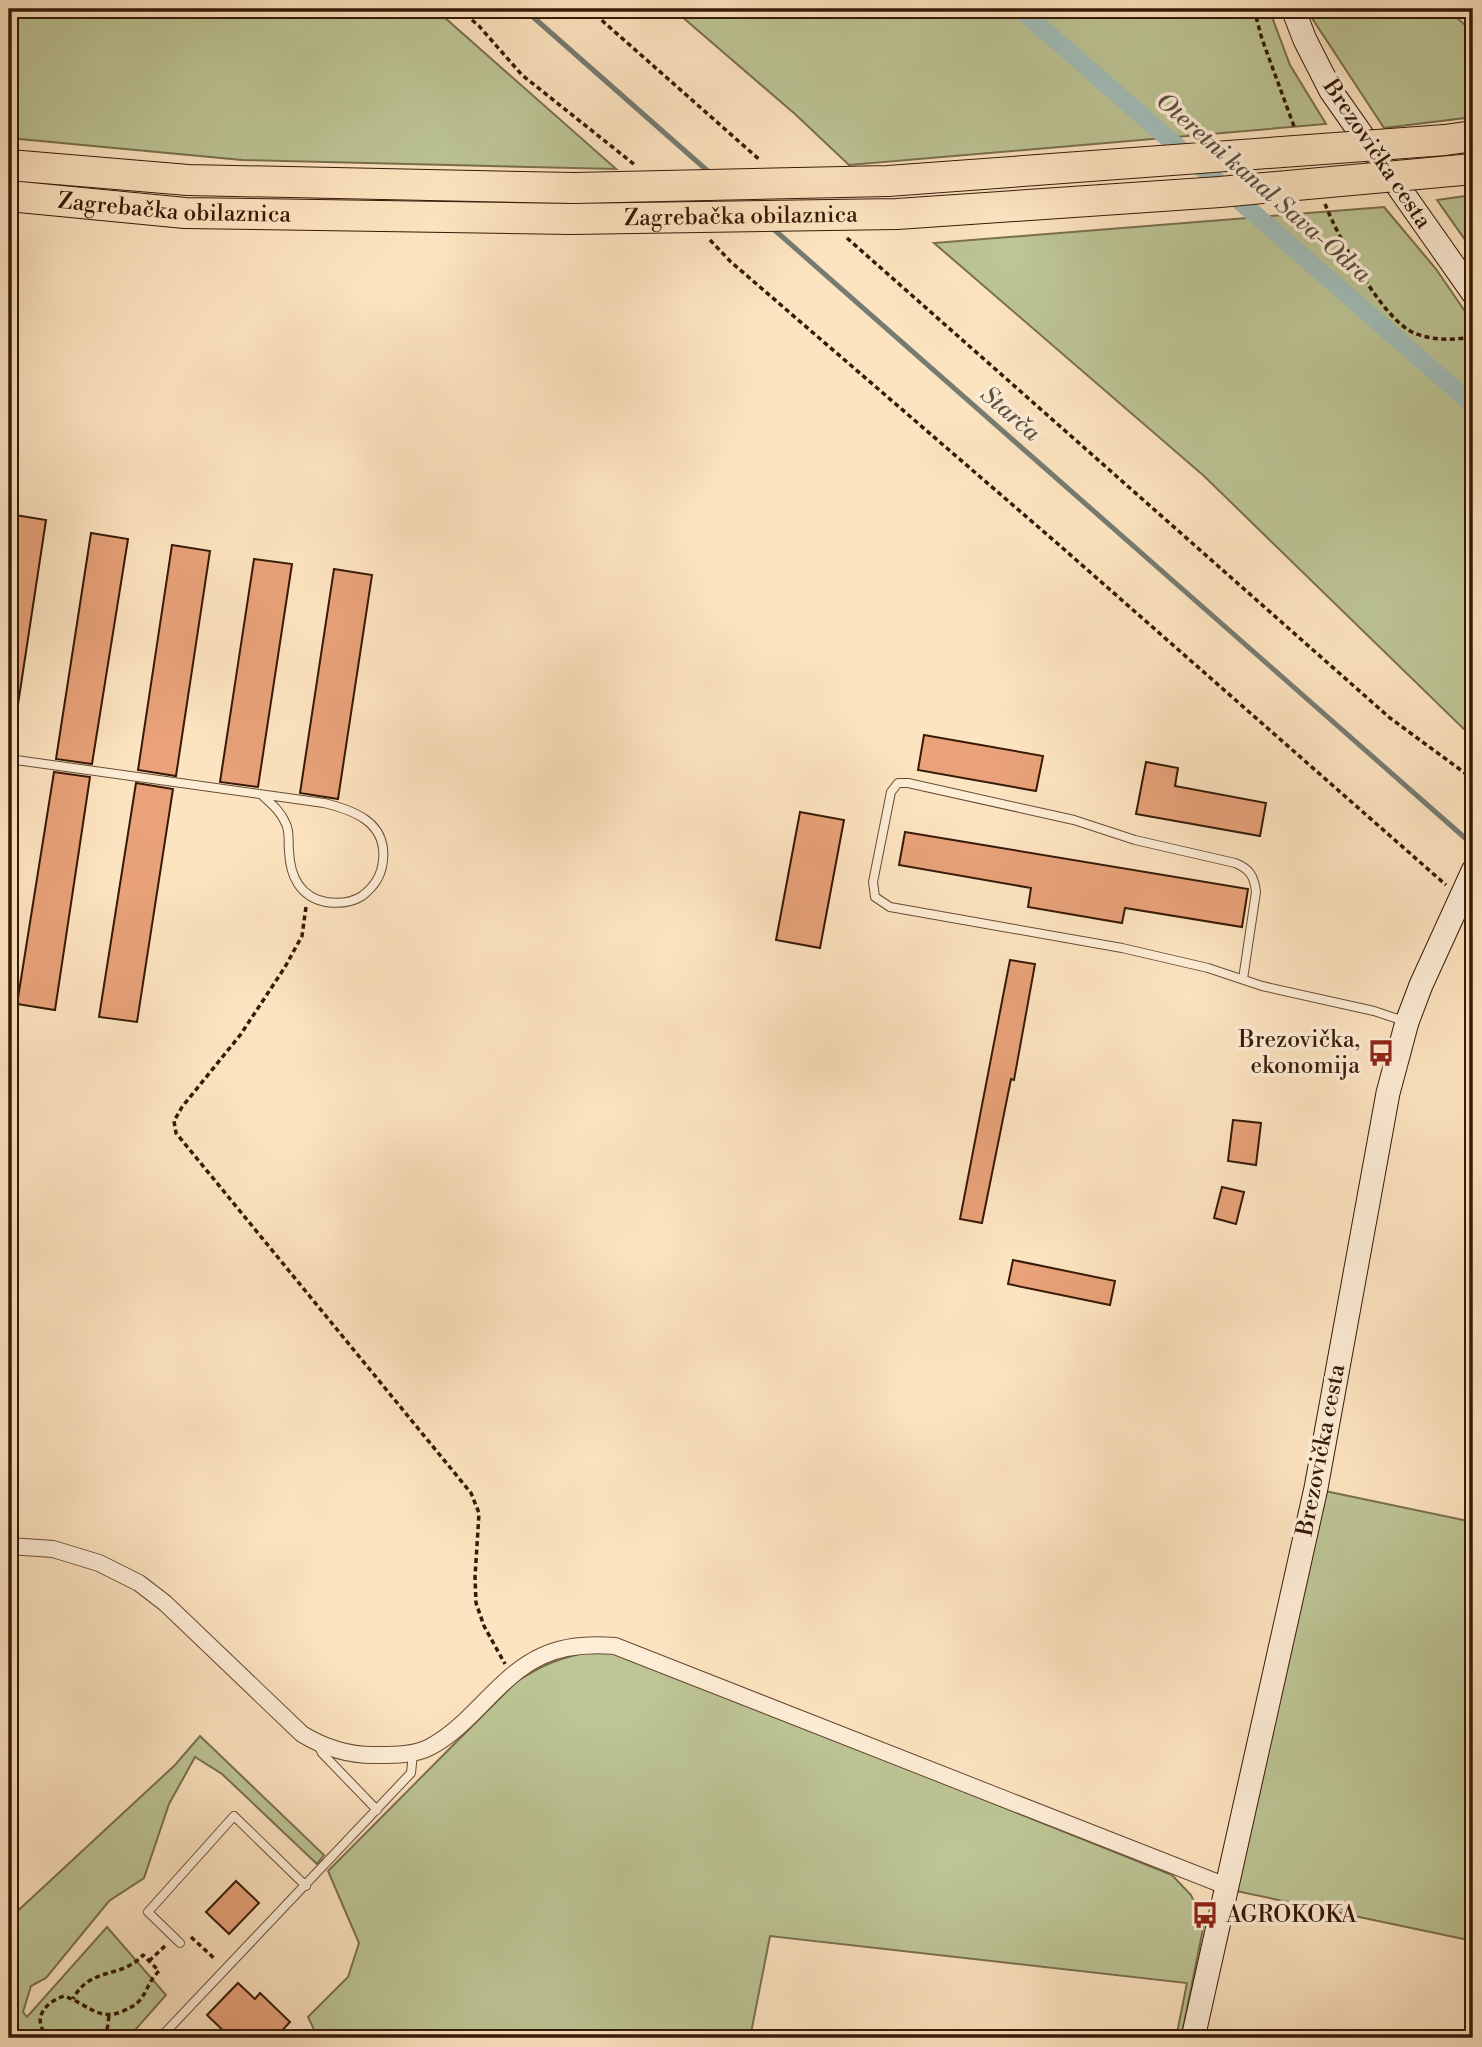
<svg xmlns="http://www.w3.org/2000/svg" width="1482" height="2047" font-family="'Libre Bodoni',serif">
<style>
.green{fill:#bdc595;stroke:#7a6f4e;stroke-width:2}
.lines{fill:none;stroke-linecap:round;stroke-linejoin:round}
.stream{stroke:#767b72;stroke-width:5}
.canal{stroke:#a1bdb9;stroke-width:18}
.building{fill:#e9a27a;stroke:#361907;stroke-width:2}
.service-casing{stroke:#684c35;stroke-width:10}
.minor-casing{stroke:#684c35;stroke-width:18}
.secondary-casing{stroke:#361907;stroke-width:25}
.motorway-casing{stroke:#361907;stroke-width:32}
.path{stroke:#361907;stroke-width:3.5;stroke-dasharray:5 3.5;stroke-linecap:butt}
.service{stroke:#feedd6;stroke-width:8}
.minor{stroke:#feedd6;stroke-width:16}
.secondary{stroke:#feedd6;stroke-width:23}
.motorway{stroke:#fde4c0;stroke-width:30}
.motorway-bridge-casing{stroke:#361907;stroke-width:32;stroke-linecap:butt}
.motorway-bridge{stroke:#fde4c0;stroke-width:30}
.labels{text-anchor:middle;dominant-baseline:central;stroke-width:7;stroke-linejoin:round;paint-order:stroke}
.street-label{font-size:23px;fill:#361907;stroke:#feedd6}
.poi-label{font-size:23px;fill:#361907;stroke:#feedd6;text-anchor:end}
.water-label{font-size:24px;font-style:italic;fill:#5b5245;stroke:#feedd6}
</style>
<rect width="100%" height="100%" fill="#fde4c0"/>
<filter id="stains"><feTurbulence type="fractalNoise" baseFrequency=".00286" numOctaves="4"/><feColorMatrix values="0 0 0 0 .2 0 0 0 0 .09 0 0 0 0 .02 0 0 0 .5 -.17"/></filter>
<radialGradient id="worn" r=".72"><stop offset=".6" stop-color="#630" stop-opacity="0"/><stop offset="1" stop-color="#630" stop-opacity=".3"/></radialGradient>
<!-- green -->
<path class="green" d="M9 9H435L616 169 242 160 9 138Z
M673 9H1269L1290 65 1326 124 849 165 795 114Z
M1306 9H1447L1473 32V117L1384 128Z
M1473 195V251L1437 200Z
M1384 207 1436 269 1473 323V738L1204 476 934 243Z
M1325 1491 1473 1522V1941L1236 1891Z
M593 1651 618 1653 1172 1875 1191 1895 1204 1924 1181 2038H1176L1187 1983 770 1936 750 2038H318L308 2017 348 1977 359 1943 328 1871 516 1682C545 1663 560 1658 593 1651Z
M200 1736 324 1855 317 1864 222 1774 195 1757 169 1804 144 1878 109 1901 46 1978 31 1986 23 2012 27 2017 107 1927 166 1995 128 2038H9V1919L175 1765Z"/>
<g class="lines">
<!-- stream -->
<path class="stream" d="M524 9 710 173
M770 226 1473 845"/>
<!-- canal -->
<path class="canal" d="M1020 9 1473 405"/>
</g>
<!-- building -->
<path class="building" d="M9 514 46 520 17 711H9Z
M91 533 128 539 92 764 56 759Z
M172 545 210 551 176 776 138 770Z
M254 559 292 564 258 787 220 782Z
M334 569 372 575 338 799 300 793Z
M924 735 1043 756 1036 791 918 770Z
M1146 762 1178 768 1175 786 1266 803 1260 836 1136 814Z
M54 772 90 777 55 1010 17 1004Z
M136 783 173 789 137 1022 99 1017Z
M800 812 844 820 820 948 776 940Z
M905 832 1248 889 1242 927 1125 908 1122 923 1028 907 1031 888 899 865Z
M1010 960 1035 964 1014 1080 1011 1079 982 1223 960 1219Z
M1233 1120 1261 1123 1256 1165 1228 1161Z
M1222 1187 1244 1192 1236 1224 1214 1218Z
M1013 1260 1115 1281 1110 1305 1008 1284Z
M236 1881 259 1903 229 1934 206 1912Z
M238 1983 255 1999 260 1993 290 2022 275 2038H231L207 2015Z"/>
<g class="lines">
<defs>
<path id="service" d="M9 759 324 803C353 810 387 822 383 860 382 874 374 887 362 896 351 903 339 904 326 902 300 897 290 876 289 851 288 842 290 832 286 824 281 812 273 805 263 796
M1243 979 1256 892C1254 876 1250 869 1235 863L1135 840 1074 820 908 783H898L891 792 873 882 875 897 890 907 1122 948 1208 968 1262 986 1374 1011 1404 1021
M318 1745 322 1753 377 1810
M180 1943 148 1912 234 1816 306 1886
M160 2038 411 1773 413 1753"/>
<path id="minor" d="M9 1546 53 1549 99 1563 139 1583 165 1603 302 1734C325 1748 350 1756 378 1755 395 1755 415 1755 430 1747 472 1725 498 1676 542 1656 565 1645 590 1644 615 1646L1226 1886"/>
<path id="secondary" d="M1293 9 1305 40 1331 91 1473 293
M1193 2038 1316 1488 1388 1093 1407 1022 1421 985 1473 871"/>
<g id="motorway">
<path d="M9 165 188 180 574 188"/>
<path id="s1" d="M9 196 185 213 571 219"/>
</g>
</defs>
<!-- service casing -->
<use href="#service" class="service-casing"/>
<!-- minor casing -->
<use href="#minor" class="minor-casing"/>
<!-- secondary casing -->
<use href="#secondary" class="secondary-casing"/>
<!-- motorway casing -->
<use href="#motorway" class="motorway-casing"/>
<!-- path -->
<path class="path" d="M459 9 479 26 522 75 635 165
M589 9 761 161
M1254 9 1262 39 1295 129
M1454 9 1473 26
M1325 204C1338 237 1382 319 1414 333 1433 341 1454 340 1473 337
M847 238 1390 718 1473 779
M710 240 731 262 1058 544 1446 885
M306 907 302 936 285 967 241 1034 182 1107 174 1121 176 1133 471 1493 479 1513 475 1577 476 1603 484 1626 505 1664
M191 1937 216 1960
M149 1961 165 1946
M49 2038C31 2021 43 2003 64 1996 86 2003 98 2021 121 2012 129 2008 135 2006 140 2000 148 1990 148 1982 159 1971L143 1955C122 1979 90 1966 73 1999
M106 2038 109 2016"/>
<!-- service -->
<use href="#service" class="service"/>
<!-- minor -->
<use href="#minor" class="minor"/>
<!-- secondary -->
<use href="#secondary" class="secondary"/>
<!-- motorway -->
<use href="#motorway" class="motorway"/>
<defs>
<g id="motorway-bridge">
<path d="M574 188 888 181 1445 140 1473 136"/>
<path id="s2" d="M571 219 897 214 1220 192 1473 169"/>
</g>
</defs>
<!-- motorway-bridge casing -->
<use href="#motorway-bridge" class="motorway-bridge-casing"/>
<!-- motorway-bridge -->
<use href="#motorway-bridge" class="motorway-bridge"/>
</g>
<!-- icons -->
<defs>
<symbol id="bus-bare" viewBox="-9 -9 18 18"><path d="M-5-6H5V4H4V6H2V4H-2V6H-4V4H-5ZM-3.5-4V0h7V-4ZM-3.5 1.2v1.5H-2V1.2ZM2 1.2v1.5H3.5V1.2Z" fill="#8f2418" stroke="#feedd6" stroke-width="2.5" paint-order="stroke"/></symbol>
</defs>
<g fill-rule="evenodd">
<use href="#bus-bare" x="1362" y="1034" width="38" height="38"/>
<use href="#bus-bare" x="1186" y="1896" width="38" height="38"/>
</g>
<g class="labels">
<!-- street labels -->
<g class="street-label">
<text transform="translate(1377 154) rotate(56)">Brezovička cesta</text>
<text stroke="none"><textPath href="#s1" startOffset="166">Zagrebačka obilaznica</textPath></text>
<text stroke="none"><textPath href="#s2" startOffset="170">Zagrebačka obilaznica</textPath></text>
<text transform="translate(1321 1450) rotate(-79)">Brezovička cesta</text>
</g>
<!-- poi labels -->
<g class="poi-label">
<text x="1360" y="1040">Brezovička,<tspan x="1360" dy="26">ekonomija</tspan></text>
<text x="1226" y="1915" text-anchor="start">AGROKOKA</text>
</g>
<!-- water labels -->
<g class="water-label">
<text transform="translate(1263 188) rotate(41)">Oteretni kanal Sava-Odra</text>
<text transform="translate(1010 414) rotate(41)">Starča</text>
</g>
</g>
<!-- margin -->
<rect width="1482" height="2047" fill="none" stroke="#fde4c0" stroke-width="35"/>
<rect x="10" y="10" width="1461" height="2026" fill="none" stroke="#361907" stroke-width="3.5"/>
<rect x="18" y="18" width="1447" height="2012" fill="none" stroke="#361907" stroke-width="2"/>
<rect width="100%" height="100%" filter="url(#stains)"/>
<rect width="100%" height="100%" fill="url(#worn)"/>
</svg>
